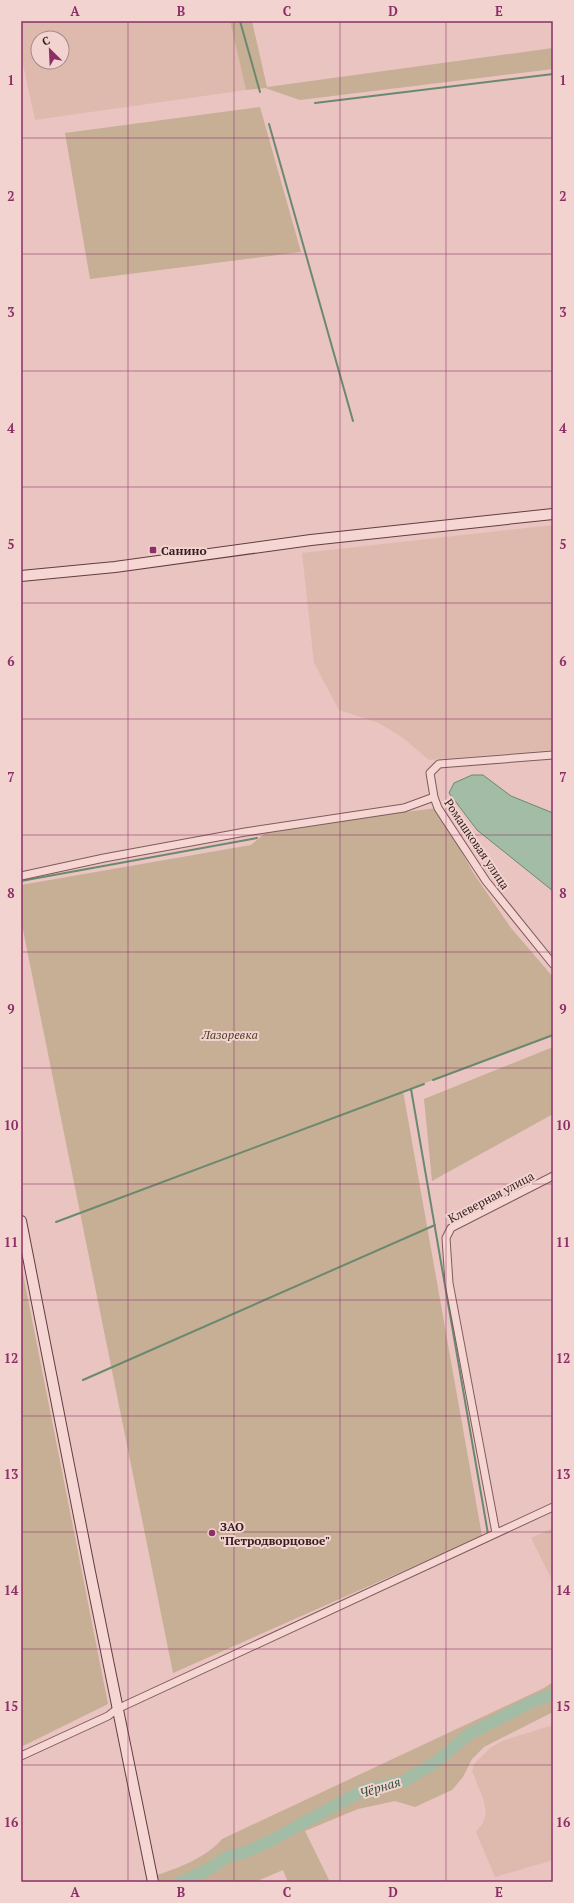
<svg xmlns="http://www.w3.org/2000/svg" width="574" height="1903" font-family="'PT Serif',serif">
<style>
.farmland{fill:#debaae;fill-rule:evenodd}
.green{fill:#c6af95}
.water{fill:#a2bca5;stroke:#6b896f}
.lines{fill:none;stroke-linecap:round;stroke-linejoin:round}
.stream{stroke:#6b896f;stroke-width:2}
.river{stroke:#a2bca5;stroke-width:12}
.street-casing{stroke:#815a5c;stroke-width:9}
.secondary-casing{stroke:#623d41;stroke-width:12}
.street{stroke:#f5d6d2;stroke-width:7}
.secondary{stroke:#f5d6d2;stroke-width:10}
.grid{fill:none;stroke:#8b2f66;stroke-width:1;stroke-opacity:0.55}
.poi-dot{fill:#8b2f66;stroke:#f2d3cf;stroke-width:1.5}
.labels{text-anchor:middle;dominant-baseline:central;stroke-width:4;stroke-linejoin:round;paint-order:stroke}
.poi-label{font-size:12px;font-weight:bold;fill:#321d1f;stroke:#f2d3cf;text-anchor:start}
.street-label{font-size:12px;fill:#321d1f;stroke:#f2d3cf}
.park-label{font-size:12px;font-style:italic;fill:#4c3f25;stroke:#f2d3cf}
.water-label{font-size:13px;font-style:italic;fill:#2d5039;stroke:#f2d3cf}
.neatline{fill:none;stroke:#8b2f66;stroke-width:1.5}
.grid-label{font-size:13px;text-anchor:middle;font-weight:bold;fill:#8b2f66}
</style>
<rect width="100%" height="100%" fill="#e9c4c0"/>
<!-- farmland -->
<path class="farmland" d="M21 21H230L246 90 35 120 21 55ZM38 38H62V62H38Z
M553 525V750L429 760 403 738 379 723 339 710 314 663 302 553Z
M553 1528V1582L531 1538Z
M553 1725V1860L495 1877 476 1832 483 1823 486 1812 483 1798 472 1771 474 1764 490 1748 502 1741Z"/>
<!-- green -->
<path class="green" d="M230 21H252L267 87 553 48V69L300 100 265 88 246 90Z
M260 107 301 252 90 279 65 133Z
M437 808 474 874 511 928 553 977V1036L403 1091 482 1536 173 1673 21 920V885L251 845 270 829Z
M553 1047V1114L432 1181 424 1099Z
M21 1264 108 1704 21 1747Z
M553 1682V1712L484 1747 472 1759 463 1777 452 1790 415 1807 395 1801 358 1809 305 1831 330 1882H288L283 1870 255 1882H158L157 1875C179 1868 207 1857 222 1839L544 1688Z"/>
<!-- water -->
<path class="water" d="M472 775H483L511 796 553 813V891L477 830 449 793 454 783Z"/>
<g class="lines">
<!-- stream -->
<path class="stream" d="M240 21 260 92
M315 103 553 74
M269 124 353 421
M21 881 257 838
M433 1080 553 1035
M411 1089 488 1534
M56 1222 424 1084
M83 1380 435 1225"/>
<!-- river -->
<path class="river" d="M181 1882 207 1870 227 1857 246 1852 272 1840 364 1790 404 1781 436 1762 469 1734 532 1702 553 1694"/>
<defs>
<path id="street" d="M553 755 439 764 430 773 434 797 438 808 486 881 553 964
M21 876 104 858 245 832 404 808 434 797
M496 1533 449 1283 446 1238 451 1228 553 1176
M21 1756 108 1716 117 1709 553 1507"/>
<path id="secondary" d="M21 576 115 567 311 540 553 514
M21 1221 90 1572 153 1882"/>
</defs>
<!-- street casing -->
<use href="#street" class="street-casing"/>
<!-- secondary casing -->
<use href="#secondary" class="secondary-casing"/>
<!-- street -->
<use href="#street" class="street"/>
<!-- secondary -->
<use href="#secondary" class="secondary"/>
</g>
<!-- grid -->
<path class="grid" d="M128 21V1882M234 21V1882M340 21V1882M446 21V1882M21 138H553M21 254H553M21 371H553M21 487H553M21 603H553M21 719H553M21 835H553M21 952H553M21 1068H553M21 1184H553M21 1300H553M21 1416H553M21 1532H553M21 1649H553M21 1765H553"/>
<!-- markers -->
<g class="poi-dot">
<rect x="149" y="546" width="8" height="8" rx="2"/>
<circle cx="212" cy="1533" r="4"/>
</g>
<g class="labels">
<!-- poi labels -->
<g class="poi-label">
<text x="161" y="550">Санино</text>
<text x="220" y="1526">ЗАО<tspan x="220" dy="14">"Петродворцовое"</tspan></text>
</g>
<!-- street labels -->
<g class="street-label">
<text transform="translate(477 844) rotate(56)">Ромашковая улица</text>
<text transform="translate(491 1197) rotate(-28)">Клеверная улица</text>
</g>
<!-- park labels -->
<g class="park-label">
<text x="230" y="1034">Лазоревка</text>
</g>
<!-- water labels -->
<g class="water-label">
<text transform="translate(380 1787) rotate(-17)">Чёрная</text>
</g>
</g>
<!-- border -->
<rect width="574" height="1903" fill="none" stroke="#f2d3cf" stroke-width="44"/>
<!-- north arrow -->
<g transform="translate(50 50) rotate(336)"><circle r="19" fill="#f2d3cf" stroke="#a58a89"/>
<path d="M0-3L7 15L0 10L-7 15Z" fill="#8b2f66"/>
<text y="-6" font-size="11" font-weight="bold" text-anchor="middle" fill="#321d1f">С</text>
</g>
<rect x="22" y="22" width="530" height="1859" class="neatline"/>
<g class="grid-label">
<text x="75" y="16">A</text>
<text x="181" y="16">B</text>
<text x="287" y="16">C</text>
<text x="393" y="16">D</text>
<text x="499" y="16">E</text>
<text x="11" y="85">1</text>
<text x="563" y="85">1</text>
<text x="11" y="201">2</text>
<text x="563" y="201">2</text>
<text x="11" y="317">3</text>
<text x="563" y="317">3</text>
<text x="11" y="433">4</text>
<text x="563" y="433">4</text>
<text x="11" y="549">5</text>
<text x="563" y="549">5</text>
<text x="11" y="666">6</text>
<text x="563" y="666">6</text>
<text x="11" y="782">7</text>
<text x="563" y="782">7</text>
<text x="11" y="898">8</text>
<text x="563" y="898">8</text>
<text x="11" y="1014">9</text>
<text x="563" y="1014">9</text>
<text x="11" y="1130">10</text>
<text x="563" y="1130">10</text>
<text x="11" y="1247">11</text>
<text x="563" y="1247">11</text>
<text x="11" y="1363">12</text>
<text x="563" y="1363">12</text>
<text x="11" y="1479">13</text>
<text x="563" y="1479">13</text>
<text x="11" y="1595">14</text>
<text x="563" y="1595">14</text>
<text x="11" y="1711">15</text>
<text x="563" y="1711">15</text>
<text x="11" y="1827">16</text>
<text x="563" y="1827">16</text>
<text x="75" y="1897">A</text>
<text x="181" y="1897">B</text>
<text x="287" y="1897">C</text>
<text x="393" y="1897">D</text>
<text x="499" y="1897">E</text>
</g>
</svg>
